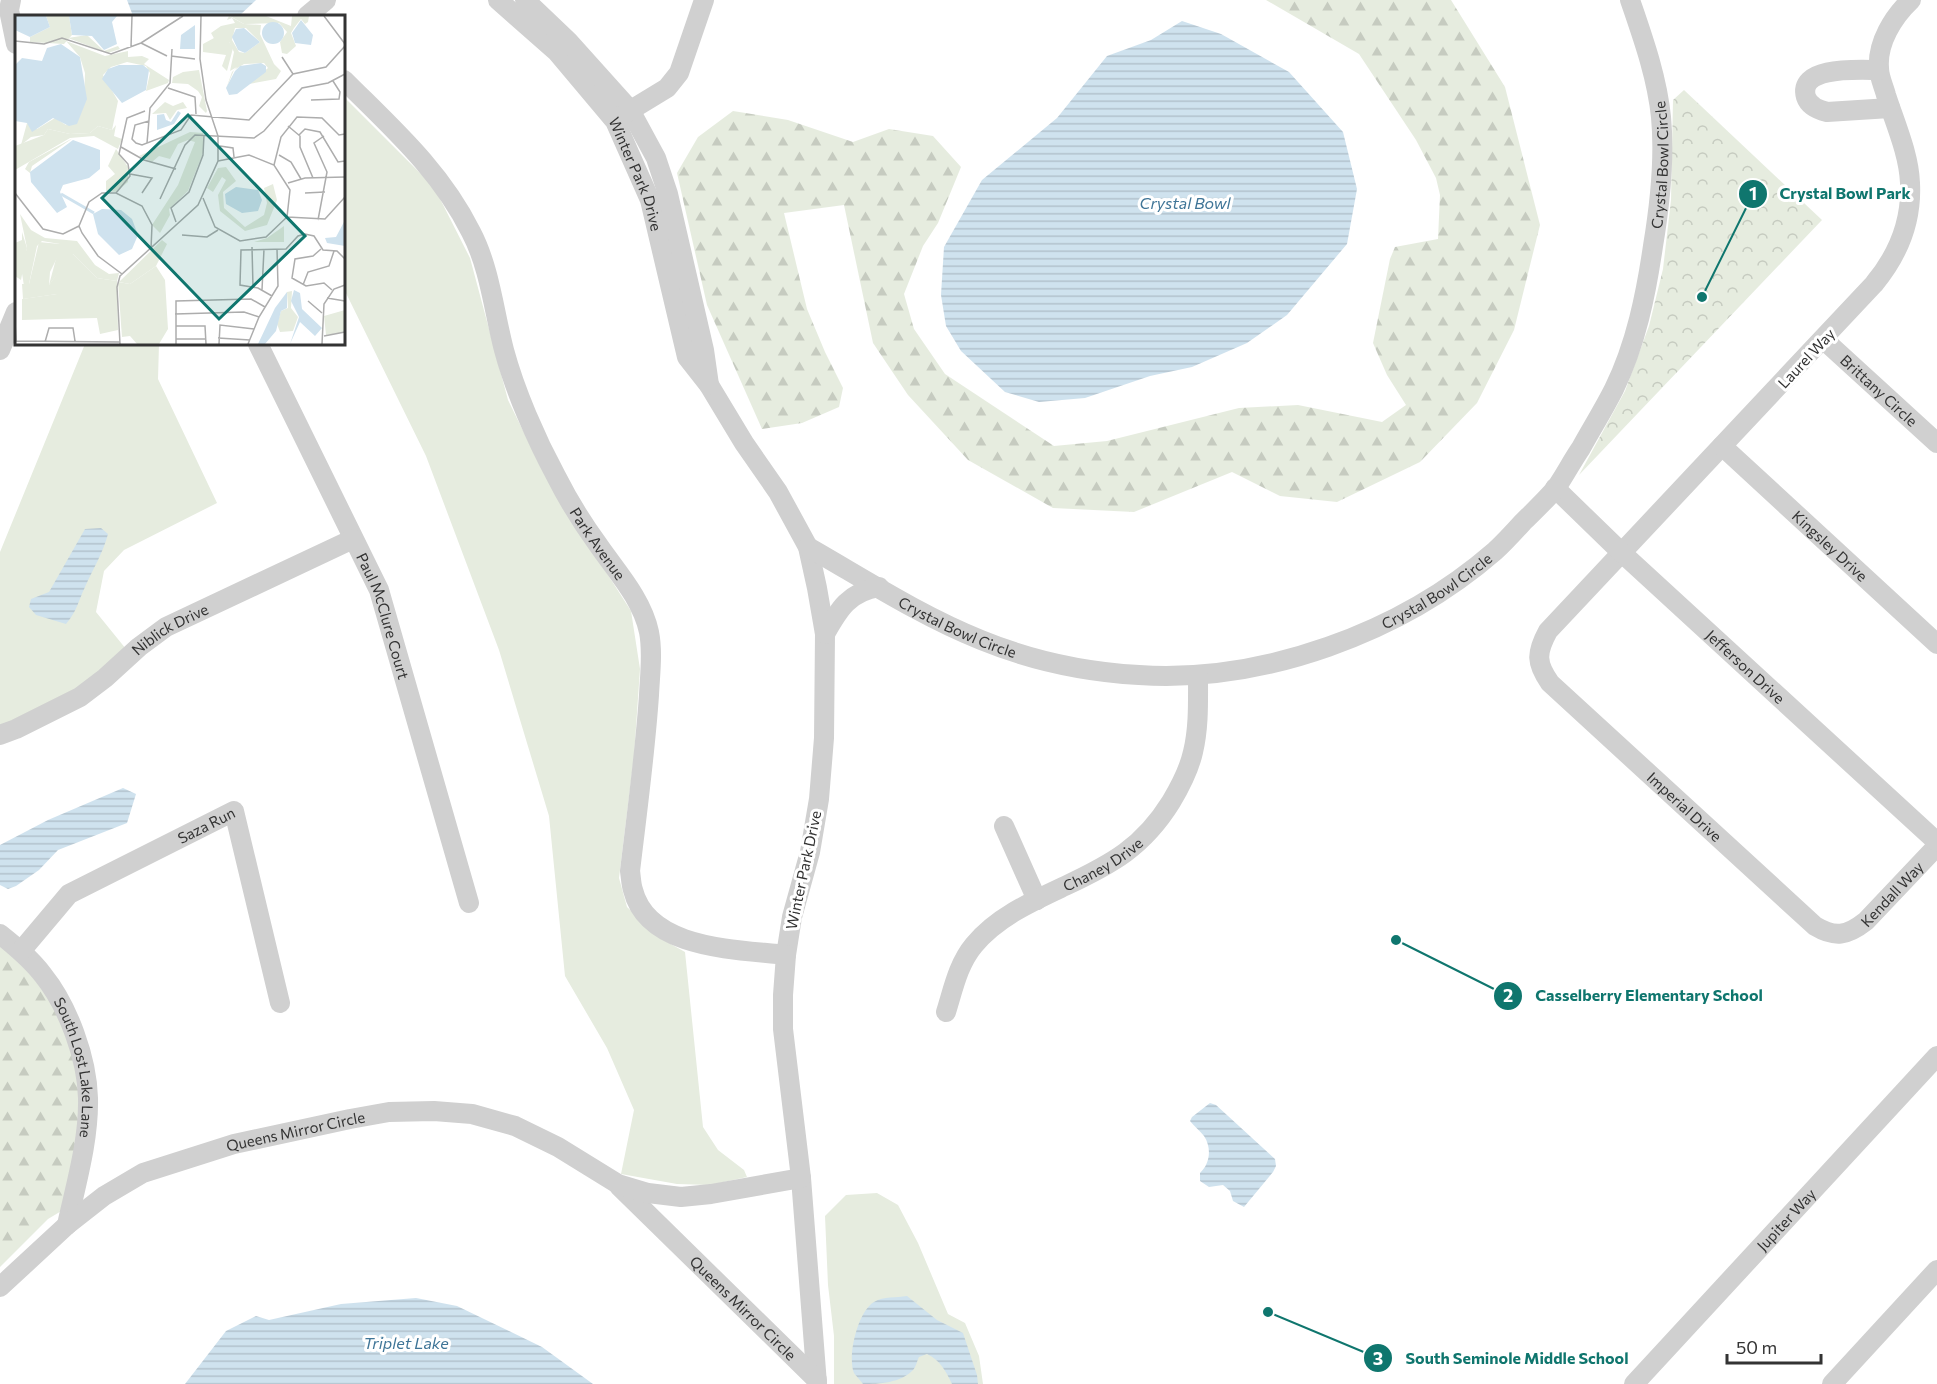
<svg xmlns="http://www.w3.org/2000/svg" width="1937" height="1384" font-family="Commissioner,sans-serif">
<style>
.green{fill:#e6ecdf}
.forest{fill:url(#forest-firs)}
.park{fill:url(#park-crowns)}
.water{fill:url(#water-rules)}
.lines{fill:none;stroke-linecap:round;stroke-linejoin:round}
.minor{stroke:#d0d0d0;stroke-width:20}
.labels{text-anchor:middle;dominant-baseline:central;stroke-width:6;stroke-linejoin:round;paint-order:stroke}
.street-label{font-size:15px;fill:#333;stroke:#fff}
.water-label{font-size:16px;font-style:italic;fill:#3f7597;stroke:#fff}
.inset-river{fill:none;stroke:#cfe2ee;stroke-width:3}
.inset-road{fill:none;stroke:#adadad;stroke-width:1.5}
.view{fill:#0f766e;fill-opacity:0.15;stroke:#0f766e;stroke-width:3}
.inset-edge{fill:none;stroke:#333;stroke-width:3}
.leader{fill:none;stroke:#0f766e;stroke-width:2}
.callout-dot{fill:#0f766e;stroke:#fff;stroke-width:2}
.mark-label{font-size:18px;text-anchor:middle;font-weight:bold;fill:#fff}
.callout-label{font-size:16px;text-anchor:middle;font-weight:bold;fill:#0f766e;stroke:#fff;stroke-width:6;stroke-linejoin:round;paint-order:stroke}
</style>
<defs>
<pattern id="forest-firs" width="22" height="20" patternUnits="userSpaceOnUse" patternTransform="scale(1.5)"><rect width="22" height="20" fill="#e6ecdf"/><path d="M5 1l3.5 6h-7zM16 11l3.5 6h-7z" fill="#c6cbc0"/></pattern>
<pattern id="park-crowns" width="20" height="18" patternUnits="userSpaceOnUse" patternTransform="scale(1.5)"><rect width="20" height="18" fill="#e6ecdf"/><path d="M2 6a3 3 0 1 1 6 0M12 15a3 3 0 1 1 6 0" fill="none" stroke="#c6cbc0"/></pattern>
<pattern id="water-rules" width="6" height="5" patternUnits="userSpaceOnUse" patternTransform="scale(1.5)"><rect width="6" height="5" fill="#cfe2ee"/><path d="M0 2.5h6" fill="none" stroke="#b2c2cd"/></pattern>
</defs>
<rect width="100%" height="100%" fill="#fff"/>
<!-- green -->
<path class="green" d="M344 97 434 187 470 258 508 400 535 455 583 536 631 611 640 669 634 756 619 878 627 907 660 938 685 952 703 1127 718 1150 744 1170 747 1177 710 1185 677 1184 621 1174 634 1110 607 1048 565 976 549 816 499 650 426 456 344 289Z
M85 344H159L158 379 217 503 124 550 104 571 96 612 126 649 75 692 0 726V552Z
M877 1193 898 1205 918 1243 948 1314 965 1323 979 1356 983 1384H834V1336L828 1285 825 1216 846 1195Z"/>
<!-- forest -->
<path class="forest" d="M1266 0H1451L1505 87 1540 225 1514 330 1477 403 1420 462 1337 502 1280 496 1232 472 1134 512 1053 508 968 460 908 395 873 343 844 205 784 213 807 309 825 352 843 388 839 407 802 423 762 429 707 305 677 173 698 137 733 111 788 120 853 142 889 129 933 136 961 167 938 223 923 246 904 294 914 329 945 374 1054 446 1107 441 1239 408 1298 405 1382 422 1406 405 1387 375 1373 343 1390 259 1395 247 1438 239 1440 195 1436 178 1416 140 1359 54Z
M0 942 38 979 70 1039 81 1097 78 1132 63 1210 48 1219 0 1267Z"/>
<!-- park -->
<path class="park" d="M1684 90 1822 220 1579 475 1625 391 1649 326 1663 269 1671 200 1673 100Z"/>
<!-- water -->
<path class="water" d="M127 0H256L239 16H133Z
M1182 21 1221 34 1289 72 1343 132 1357 189 1347 244 1287 315 1247 343 1192 367 1150 376 1085 398 1039 402 1005 392 961 351 946 326 941 295 944 247 982 180 1057 118 1107 56 1151 40Z
M101 528 108 534C103 553 93 569 85 587 78 602 77 611 66 624L36 615 29 607 31 599 49 592 85 529Z
M123 788 136 794 127 823 58 850 39 870 16 886 8 889 0 885V845L48 820Z
M1210 1103 1216 1105 1275 1159 1276 1166 1273 1172 1244 1207 1233 1201 1230 1191 1223 1185 1209 1187 1200 1181V1173C1210 1164 1212 1148 1204 1136 1200 1131 1194 1126 1190 1121L1192 1117Z
M907 1296 937 1320 963 1333 977 1375 978 1384H952C946 1371 940 1360 927 1354L919 1357C917 1361 916 1367 913 1370 901 1383 879 1384 863 1384 861 1381 856 1376 854 1373 847 1356 858 1311 874 1302 884 1296 896 1298 907 1296Z
M416 1298 457 1306 542 1347 593 1384H185L226 1331 256 1316 269 1320 341 1304Z"/>
<g class="lines">
<!-- minor -->
<g class="minor">
<path d="M11 0 9 10 16 44"/>
<path id="s1" d="M498 0 557 52 615 121 650 200 687 357 709 385 744 443 778 492 808 547 817 588 825 634 824 738 819 799 810 852 792 917 786 955 783 995V1029L801 1178 817 1384"/>
<path d="M525 0 568 41 630 110 656 158 668 194 704 350 709 385"/>
<path id="s2" d="M1911 0C1893 17 1877 43 1879 68 1879 77 1884 87 1886 95 1895 123 1909 154 1910 183 1912 222 1898 255 1874 284L1548 631C1536 653 1536 663 1550 683L1815 926C1835 938 1847 936 1866 921L1937 846"/>
<path d="M307 16 326 0"/>
<path d="M1879 70C1861 70 1797 65 1806 97 1809 106 1819 110 1827 112L1890 108"/>
<path id="s3" d="M344 80C392 128 440 170 471 232 490 268 494 312 504 350 515 391 536 439 556 476 568 500 583 524 599 546 617 572 642 599 649 632 653 652 650 674 649 695 645 754 637 812 630 871 631 877 631 884 633 890 648 950 737 949 786 955"/>
<path d="M621 116 667 88 679 73 704 0"/>
<path id="s4" d="M1823 339 1937 443"/>
<path id="s5" d="M258 344 379 590 469 903"/>
<path d="M0 350 16 312"/>
<path id="s6" d="M1722 446 1937 644"/>
<path id="s7" d="M1555 488 1622 553 1937 842"/>
<path id="s8" d="M808 547C864 579 921 616 981 640 1030 660 1085 672 1139 675 1263 683 1401 633 1495 551 1505 542 1514 532 1523 522 1534 511 1546 500 1556 488 1565 475 1572 461 1581 448 1592 428 1604 409 1614 389 1636 344 1646 294 1653 246 1660 204 1665 159 1661 117 1657 77 1643 38 1630 0"/>
<path d="M825 634C839 609 849 592 879 587"/>
<path id="s9" d="M0 735 16 729 80 697 105 678 139 647 166 627 353 539"/>
<path d="M1004 826 1037 900"/>
<path id="s10" d="M0 934C15 946 31 959 43 975 68 1006 87 1058 88 1098 89 1140 76 1184 67 1225"/>
<path id="s11" d="M21 951 69 894 234 811 280 1003"/>
<path id="s12" d="M946 1012C953 990 958 964 974 945 997 917 1033 901 1065 886 1112 864 1143 847 1171 802 1180 787 1189 770 1193 752 1199 727 1198 701 1198 675"/>
<path id="s13" d="M619 1186 817 1380"/>
<path id="s14" d="M0 1287 67 1225 104 1196 143 1173 234 1144 350 1119 389 1112 434 1111 472 1114 515 1126 558 1147 618 1184 648 1193 681 1197 711 1194 801 1178"/>
<path id="s15" d="M1634 1384 1937 1056"/>
<path d="M1832 1384 1937 1270"/>
</g>
</g>
<g class="labels">
<!-- street labels -->
<g class="street-label">
<text stroke="none"><textPath href="#s8" startOffset="1178">Crystal Bowl Circle</textPath></text>
<text stroke="none"><textPath href="#s1" startOffset="226">Winter Park Drive</textPath></text>
<text transform="translate(1806 358) rotate(-47)">Laurel Way</text>
<text stroke="none"><textPath href="#s4" startOffset="76">Brittany Circle</textPath></text>
<text stroke="none"><textPath href="#s3" startOffset="538">Park Avenue</textPath></text>
<text stroke="none"><textPath href="#s6" startOffset="147">Kingsley Drive</textPath></text>
<text stroke="none"><textPath href="#s8" startOffset="674">Crystal Bowl Circle</textPath></text>
<text stroke="none"><textPath href="#s5" startOffset="300">Paul McClure Court</textPath></text>
<text stroke="none"><textPath href="#s8" startOffset="170">Crystal Bowl Circle</textPath></text>
<text stroke="none"><textPath href="#s9" startOffset="202">Niblick Drive</textPath></text>
<text stroke="none"><textPath href="#s7" startOffset="261">Jefferson Drive</textPath></text>
<text stroke="none"><textPath href="#s2" startOffset="1022">Imperial Drive</textPath></text>
<text stroke="none"><textPath href="#s11" startOffset="228">Saza Run</textPath></text>
<text stroke="none"><textPath href="#s12" startOffset="226">Chaney Drive</textPath></text>
<text transform="translate(803 870) rotate(-78)">Winter Park Drive</text>
<text stroke="none"><textPath href="#s2" startOffset="1292">Kendall Way</textPath></text>
<text stroke="none"><textPath href="#s10" startOffset="160">South Lost Lake Lane</textPath></text>
<text stroke="none"><textPath href="#s14" startOffset="342">Queens Mirror Circle</textPath></text>
<text stroke="none"><textPath href="#s15" startOffset="224">Jupiter Way</textPath></text>
<text stroke="none"><textPath href="#s13" startOffset="174">Queens Mirror Circle</textPath></text>
</g>
<!-- water labels -->
<g class="water-label">
<text x="1185" y="202">Crystal Bowl</text>
<text x="406" y="1342">Triplet Lake</text>
</g>
</g>
<!-- overview -->
<g transform="translate(15 15)">
<rect width="330" height="330" fill="#fff"/>
<path d="M101 110 99 121 107 124 103 134 79 121 55 123 0 155V131L29 120 33 114 55 119 75 118 83 111 97 115ZM175 117 188 118V138L173 176 154 194 155 200 145 218 137 210 163 170 180 127 173 125 163 129 155 144 144 141 137 147 124 141ZM5 199 16 215 30 223 62 226 80 250 94 259 104 258 102 266 82 263 58 239 34 270 45 229 27 226 22 231 14 269 9 271 6 252 12 233ZM147 225 152 229 141 251 115 269 104 267ZM330 295V317L311 320 309 301Z" fill="#e6ecdf"/>
<path d="M215 1H251L276 11 277 1H294L293 7 290 9 286 4 279 13 276 18 281 31 272 39 267 38 265 27 272 17 264 8 229 9ZM199 23 214 27 218 33 212 56 207 51 211 40 188 37V29ZM101 134 113 152V167L101 177 91 176V166L100 159 93 151ZM211 152 221 166 208 177 209 193 230 212 249 200 252 188 249 173 258 169 262 185 252 210 230 216 205 196 203 180 211 165 207 162 198 177 192 173 203 153ZM7 217 12 233 6 265 0 261V228L7 225ZM24 227 45 229 47 233 35 257 34 270 49 249 51 240 58 239 82 263 102 266 103 315 85 319 82 303 42 304V279L8 284 7 269H14Z" fill="#e6ecdf"/>
<path d="M214 1 229 9 246 10 245 19 259 49 266 56 261 64 234 69 253 53 249 48 229 49 219 55 211 74 217 57 222 52 215 56 219 37 214 27H201L196 18 206 11 220 8 217 3 212 5ZM220 13H231L245 27 230 38 224 37 217 25ZM72 20 89 36 103 31 105 34 93 38 53 23ZM51 26 90 41 113 36V42L127 41 134 44 129 49 154 65 153 68 131 76 135 58 131 51 112 47 96 52 88 60 103 86 97 115 83 111 75 118 55 119 33 114 29 120 16 122 6 130 12 108 22 114 40 103 51 110 69 91 70 58 65 42ZM184 55 192 96 191 98 184 91 187 82 183 76 173 69 157 68 158 62 168 57ZM150 87 158 91 168 87 172 93 162 95 155 105 151 98 137 99ZM58 123 17 151 15 158 10 154 14 147ZM141 251 150 265 153 314 144 329H122L115 321 107 322 103 267 115 269ZM277 276 276 293 283 302 278 316 265 317 262 309 266 296 273 293 272 277Z" fill="#e6ecdf" fill-rule="evenodd"/>
<path d="M31 1H54L57 20 49 29 15 27V22L35 12ZM269 211V227H239L252 223ZM42 279V304L7 305V284ZM147 300 141 319 119 320 107 315 106 303Z" fill="#e6ecdf"/>
<path d="M0 1H31L35 12 15 22 0 15ZM54 1H102L97 7 102 29 89 35 77 21 57 20ZM286 5 298 20 296 30 280 28 277 18ZM247 18a11 11 0 1 1 22 0a11 11 0 1 1-22 0ZM180 10V34H165L166 20ZM229 13 245 27 230 38 223 35 217 22 221 14ZM46 29 65 42 72 84 62 109 54 111 38 103 17 117 12 108 0 106V50L7 43 27 46 32 33ZM246 48 251 51V57L222 79 214 80 211 73 220 56 225 51ZM104 50H128L134 55 131 75 107 88 87 64 93 54ZM163 96 166 98 159 109 142 115V100L149 99 151 105 156 107ZM58 125 85 135V154L74 163 48 170 45 177 52 192 42 198 16 167 15 157ZM221 172 243 175 247 185 243 196 227 198 211 189 210 179ZM87 194 106 195 117 204 123 220 117 234 104 240 83 219 78 199ZM330 205V231L312 228 310 223 321 222ZM279 275 285 278 287 294 307 313 300 321 285 307 275 329 284 302 276 286ZM272 277V293L266 296 261 316 250 329H243L260 293Z" fill="#cfe2ee"/>
<path class="inset-river" d="M46 179 79 198"/>
<path class="inset-road" d="M309 1 330 29M0 26 29 29 47 23 96 39 126 28 168 1M126 28 152 41M116 32 117 1M156 41 180 44M267 42 278 59M153 73 180 82 181 99M296 85 324 84 325 77 318 66M134 106 120 110 117 124 121 128 127 130 166 115 176 100 234 105 278 59 311 52 330 31M273 111 285 121V132L298 163M284 120 290 114 305 117 323 147 330 146M132 128 135 93 155 68 157 34M205 131 218 133 219 142M106 132 129 145 161 154M264 140 276 147 286 164M259 150 266 122 282 102 307 103 324 120 330 119M115 159 137 163 127 178M273 168 290 163 330 162M0 178 28 214 48 219 64 211M101 178 115 161 113 149 104 139 112 103 130 96M290 178 310 177M188 183 200 212 225 226 251 222 272 202 275 175 259 150 234 140 203 146M145 184 170 130 180 120 239 123 249 116 287 73 313 68 330 59M272 202 310 204 330 182M303 205 312 157 299 128 309 121M161 207 156 193 174 177 188 140 189 120M167 220 192 222 203 215M237 232 238 272M306 234 298 241 280 244 277 263 291 271 309 268 317 275M107 259 83 241 67 218 64 211 74 187 87 178H101L127 191 137 210 136 234M288 270 293 257 314 251 319 236M247 275 249 234M257 281 243 273 225 270 226 235 271 234 283 221 290 219 299 221 308 235 322 236 330 244M312 283 330 286M293 286 307 298M160 299 229 297 244 302M0 306 1 327M161 311H190L191 329M309 321 330 317M203 323 235 325M161 324H191M1 326 105 327M30 327 34 313H58L60 326M105 329 102 272 105 261 183 190 203 146V121L191 85 185 44 186 1M161 329V286L236 284 250 292M204 329 205 310 239 314M233 329 244 302 263 271 262 234M307 329 309 289 319 274 330 270"/>
<path class="view" d="M173 100 290 221 204 304 87 183Z"/>
<rect width="330" height="330" class="inset-edge"/>
</g>
<!-- callouts -->
<path class="leader" d="M1702 297L1753 194M1396 940L1508 996M1268 1312L1378 1358"/>
<g class="callout-dot">
<circle cx="1702" cy="297" r="6"/>
<circle cx="1396" cy="940" r="6"/>
<circle cx="1268" cy="1312" r="6"/>
<circle cx="1753" cy="194" r="15"/>
<circle cx="1508" cy="996" r="15"/>
<circle cx="1378" cy="1358" r="15"/>
</g>
<g class="mark-label">
<text x="1753" y="200">1</text>
<text x="1508" y="1002">2</text>
<text x="1378" y="1365">3</text>
</g>
<g class="callout-label">
<text x="1845" y="199">Crystal Bowl Park</text>
<text x="1649" y="1001">Casselberry Elementary School</text>
<text x="1517" y="1364">South Seminole Middle School</text>
</g>
<!-- scale -->
<path d="M1727 1354v9h94v-9" fill="none" stroke="#333333" stroke-width="3"/>
<text x="1736" y="1354" font-size="18" fill="#333333" stroke="#ffffff" stroke-width="4.5" paint-order="stroke">50 m</text>
</svg>
